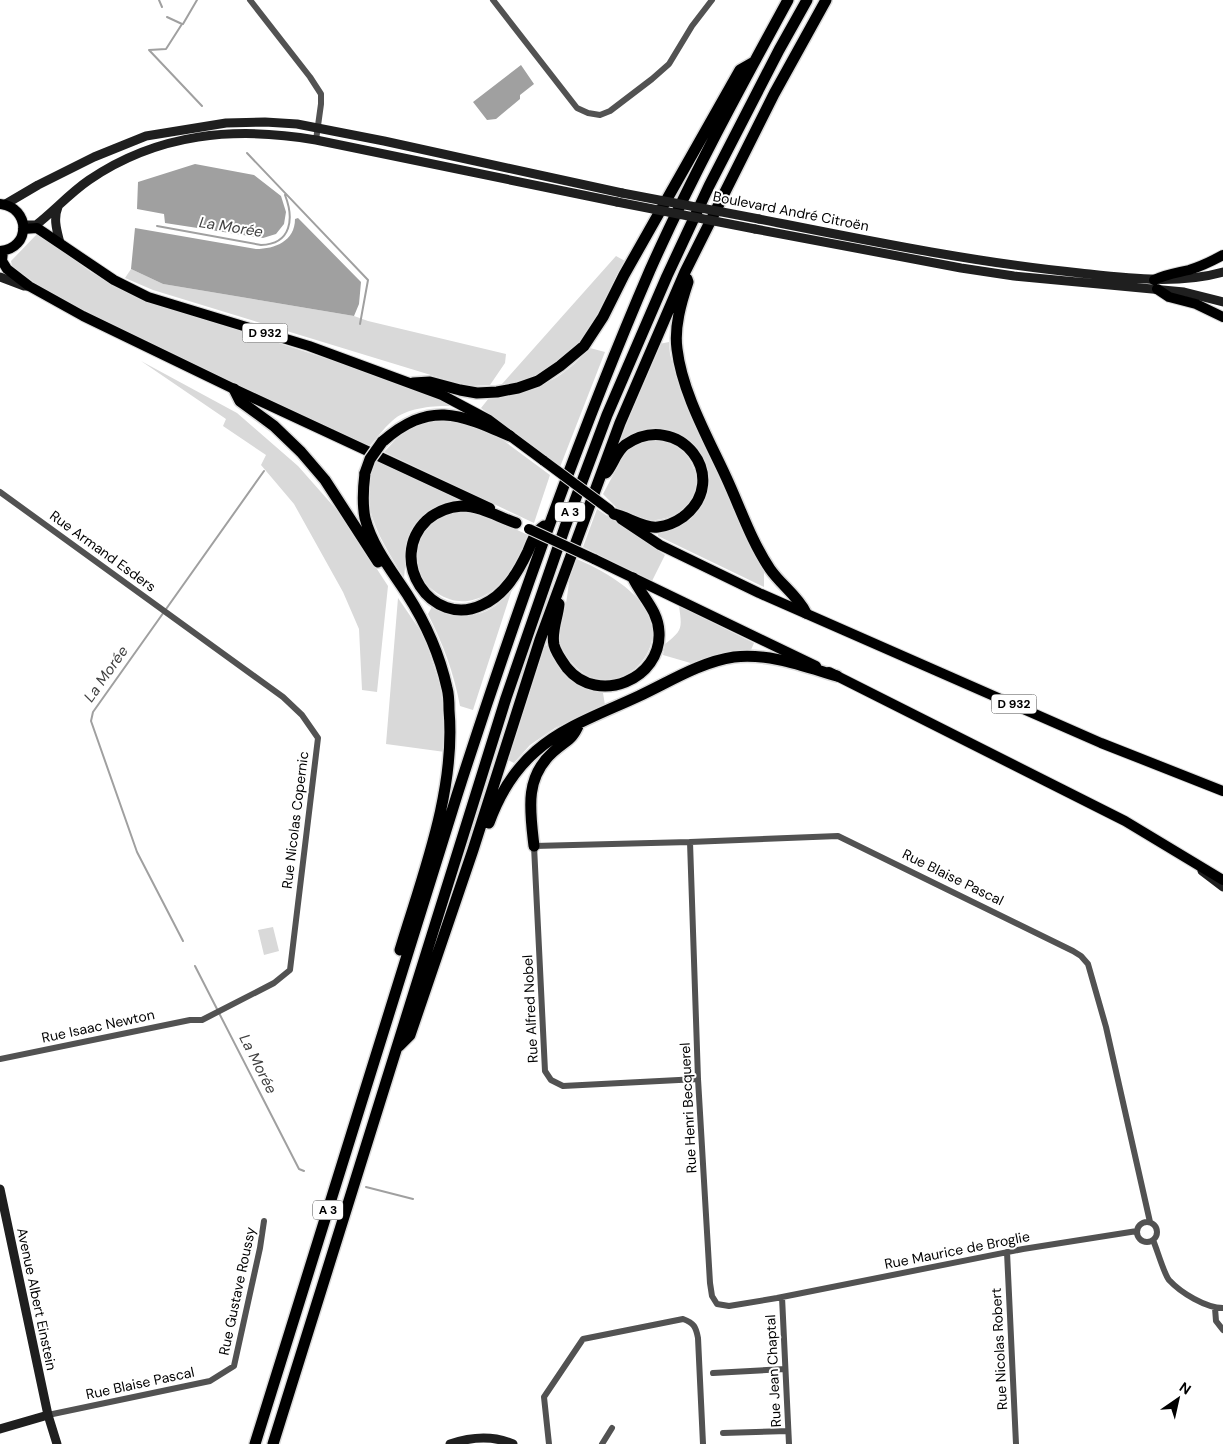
<svg xmlns="http://www.w3.org/2000/svg" width="1223" height="1444" font-family="'DM Sans',sans-serif">
<style>
.green{fill:#d9d9d9}
.water{fill:#a0a0a0}
.lines{fill:none;stroke-linecap:round;stroke-linejoin:round}
.stream{stroke:#a0a0a0;stroke-width:2}
.primary-casing{stroke:#dbdbdb;stroke-width:12}
.highway-casing{stroke:#dbdbdb;stroke-width:14}
.street{stroke:#525252;stroke-width:6}
.secondary{stroke:#1f1f1f;stroke-width:9}
.primary{stroke:#000;stroke-width:10}
.highway{stroke:#000;stroke-width:11}
.primary-bridge-casing{stroke:#dbdbdb;stroke-width:12;stroke-linecap:butt}
.highway-bridge-casing{stroke:#dbdbdb;stroke-width:14;stroke-linecap:butt}
.secondary-bridge{stroke:#1f1f1f;stroke-width:9}
.primary-bridge{stroke:#000;stroke-width:10}
.highway-bridge{stroke:#000;stroke-width:11}
.labels{text-anchor:middle;dominant-baseline:central;stroke-width:4;stroke-linejoin:round;paint-order:stroke}
.shield{fill:#fff;stroke:#4c4c4c;stroke-width:1}
.shield-label{font-size:12px;font-weight:bold;fill:#000}
.street-label{font-size:14px;fill:#000;stroke:#fff}
.water-label{font-size:15px;font-style:italic;fill:#414141;stroke:#fff}
</style>
<rect width="100%" height="100%" fill="#fff"/>
<!-- green -->
<path class="green" d="M38 233 91 272 116 286 152 302 371 373 450 403 449 406C430 406 406 408 392 421 383 429 376 439 368 448L81 311 47 292 12 266 11 261Z
M616 256 625 261C609 308 578 363 528 379 519 382 512 385 502 384Z
M131 269 163 284 354 316 368 321 506 354 505 363 490 385 472 386 457 383 153 290 125 278Z
M669 342 670 354 678 383 764 568V587L658 536V532C665 529 674 528 680 525 717 506 714 456 680 436 671 431 662 427 651 428 639 430 629 436 619 441L659 344Z
M590 348 605 352 560 467 543 456 481 408 489 398C517 394 545 388 568 369 576 363 583 355 590 348Z
M141 361 237 413 298 466 343 517 388 586 377 692 362 690 359 629 343 592 294 504 261 465 266 455 223 426 226 419Z
M442 418 478 428 496 435 550 475 534 523 384 452 400 435 419 422Z
M656 439C672 443 687 450 693 467 694 470 697 475 697 478 699 505 671 522 648 520 641 520 632 519 626 515 618 510 610 501 603 494L627 449 640 442Z
M377 460 465 502 443 505 430 510 414 525 407 546 404 578C383 543 353 501 377 460Z
M597 509 665 555 652 581 583 547Z
M462 511 489 517 528 535C525 543 523 552 518 560 502 589 470 615 437 593 431 589 425 584 421 577 410 558 419 530 437 519 444 514 453 513 462 511Z
M574 558C600 568 643 592 651 621 662 663 610 699 577 668 571 662 562 652 560 644 557 630 564 616 566 603 569 587 569 573 574 558Z
M515 580 473 710 460 706C454 673 443 644 428 614L433 605C456 621 486 619 505 597 509 592 512 586 515 580Z
M398 598 424 636 441 688 445 729V752L386 744Z
M679 606 754 643 751 650C730 651 713 655 694 664L663 655 665 644C683 630 682 628 679 606Z
M544 645 549 646C563 676 572 683 603 693L605 705 555 728 530 745 514 763 506 759Z
M273 927 279 951 264 955 258 930Z"/>
<!-- water -->
<path class="water" d="M521 65 534 84 520 95V99L496 119 487 120 473 102Z
M195 164 254 175 281 196 286 212 284 224 276 234 263 238 165 223 164 214 137 209 138 182Z
M298 218 361 282 359 304 354 316 163 284 131 269 135 228 256 249C275 249 295 241 295 219Z"/>
<g class="lines">
<!-- stream -->
<path class="stream" d="M159 0 162 7
M167 17 182 24 166 49 149 50 202 106
M183 24 197 0
M247 153 368 280 360 324
M157 226 261 245C292 244 294 218 285 195
M183 941 137 852 91 721 93 712 264 471
M195 966 217 1009
M219 1013 299 1169 304 1171
M366 1187 413 1199"/>
<defs>
<path id="primary" d="M0 204C31 207 31 249 0 251
M23 229 37 228 114 280 148 297 309 346 442 395 489 420 544 461
M3 251 2 261 7 269 29 286 83 316 234 389 490 508
M1154 280C1166 274 1176 273 1189 270 1202 266 1212 261 1223 255
M1157 289 1169 297 1196 304 1223 317
M621 519 660 545 759 593 1101 743 1223 791
M594 559 816 666
M829 672 1125 821 1223 880"/>
<path id="highway" d="M687 279 688 282C681 303 674 327 677 349 682 392 708 438 726 477 740 507 751 541 770 569 781 585 798 596 806 613
M413 383 430 382 460 390 477 393 497 392 518 388 538 381 560 366 584 346 603 317 624 275 740 70 754 62
M234 389 240 401 274 426 301 452 325 480 378 562
M382 442C429 401 458 413 510 436
M365 473C363 489 362 503 365 518 372 546 392 571 407 594 425 622 440 656 447 688 449 695 449 703 449 710 456 790 423 874 400 950
M606 473C613 465 616 452 625 445 679 408 733 479 683 517 676 522 666 526 658 527 644 529 628 517 614 514
M516 523C498 517 481 506 462 506 449 507 436 512 427 520 386 559 431 629 482 605 505 595 518 572 528 551 532 541 535 532 544 526
M559 604C558 617 551 631 554 645 556 653 562 661 567 668 598 706 662 679 659 632 658 610 642 597 633 578
M489 823C499 795 513 771 536 751 564 726 605 712 639 696 669 682 700 662 734 657 769 653 803 666 837 676
M534 846C530 811 524 778 553 752 566 740 572 741 579 724
M399 1046 410 1035 473 850 540 640 620 423 685 272 774 94 826 0
M255 1444 457 795C514 618 576 442 650 270 691 178 740 88 788 0
M273 1444 506 698 565 527 607 415 667 276 709 186 779 50 807 0"/>
</defs>
<!-- primary casing -->
<use href="#primary" class="primary-casing"/>
<!-- highway casing -->
<use href="#highway" class="highway-casing"/>
<!-- street -->
<path class="street" d="M250 0 310 77 321 94V104L316 140
M493 0 577 108 588 113 600 115 610 111 652 79 669 64 692 26 712 0
M0 492 283 697 302 715 318 738 290 970 274 983 202 1020H190L0 1059
M690 842 698 1079 710 1283 712 1296 717 1304 729 1306 777 1298 1023 1249 1137 1231
M698 1079 563 1086 551 1080 545 1071 534 846 690 842 838 836 1073 951 1081 956 1088 964 1106 1027 1150 1222
M1137 1232a10 10 0 1 1 20 0a10 10 0 1 1-20 0Z
M1153 1240C1157 1249 1164 1274 1169 1280 1181 1293 1206 1308 1223 1308
M1007 1252 1016 1444
M782 1297 789 1444
M1215 1308 1216 1321 1223 1330
M713 1373 785 1369
M48 1415 210 1381 234 1366 260 1248 264 1221
M723 1433 788 1431
M549 1444 544 1397 583 1339 683 1319C694 1323 696 1327 698 1338L703 1444
M602 1444 612 1428"/>
<!-- secondary -->
<path class="secondary" d="M4 205 38 185 94 157 146 136 226 123 265 122 297 124 384 141 622 193
M58 207C53 219 57 231 60 243
M759 219C865 240 971 262 1080 273 1126 278 1177 285 1223 272
M27 225H36C54 211 70 193 89 180 158 133 235 126 316 140L617 202
M755 229 961 268 1014 276 1184 292 1223 302
M0 277 24 286H28
M1202 871 1223 887
M0 1189 48 1415 57 1444
M0 1429 48 1415
M450 1444C471 1437 492 1435 513 1444"/>
<!-- primary -->
<use href="#primary" class="primary"/>
<!-- highway -->
<use href="#highway" class="highway"/>
<defs>
<path id="primary-bridge" d="M544 461 610 510
M529 529 594 559"/>
<path id="highway-bridge" d="M365 473 370 459 382 442"/>
</defs>
<!-- primary-bridge casing -->
<use href="#primary-bridge" class="primary-bridge-casing"/>
<!-- highway-bridge casing -->
<use href="#highway-bridge" class="highway-bridge-casing"/>
<!-- secondary-bridge -->
<path class="secondary-bridge" d="M622 193 759 219
M617 202 755 229"/>
<!-- primary-bridge -->
<use href="#primary-bridge" class="primary-bridge"/>
<!-- highway-bridge -->
<use href="#highway-bridge" class="highway-bridge"/>
</g>
<g class="labels">
<!-- shield labels -->
<g class="shield">
<rect x="242.5" y="323.5" width="45" height="19" rx="4"/>
<rect x="555" y="502.5" width="30" height="19" rx="4"/>
<rect x="991.5" y="694.5" width="45" height="19" rx="4"/>
<rect x="313" y="1200.5" width="30" height="19" rx="4"/>
</g>
<g class="shield-label">
<text x="265" y="333">D 932</text>
<text x="570" y="512">A 3</text>
<text x="1014" y="704">D 932</text>
<text x="328" y="1210">A 3</text>
</g>
<!-- street labels -->
<g class="street-label">
<text transform="translate(791 211) rotate(11)">Boulevard André Citroën</text>
<text transform="translate(103 551) rotate(36)">Rue Armand Esders</text>
<text transform="translate(295 820) rotate(-83)">Rue Nicolas Copernic</text>
<text transform="translate(953 877) rotate(26)">Rue Blaise Pascal</text>
<text transform="translate(530 1009) rotate(-93)">Rue Alfred Nobel</text>
<text transform="translate(98 1026) rotate(-12)">Rue Isaac Newton</text>
<text transform="translate(688 1108) rotate(-93)">Rue Henri Becquerel</text>
<text transform="translate(957 1250) rotate(-11)">Rue Maurice de Broglie</text>
<text transform="translate(237 1291) rotate(-78)">Rue Gustave Roussy</text>
<text transform="translate(37 1299) rotate(78)">Avenue Albert Einstein</text>
<text transform="translate(999 1349) rotate(-93)">Rue Nicolas Robert</text>
<text transform="translate(773 1371) rotate(-93)">Rue Jean Chaptal</text>
<text transform="translate(140 1383) rotate(-12)">Rue Blaise Pascal</text>
</g>
<!-- water labels -->
<g class="water-label">
<text transform="translate(231 227) rotate(9)">La Morée</text>
<text transform="translate(106 674) rotate(-55)">La Morée</text>
<text transform="translate(258 1064) rotate(63)">La Morée</text>
</g>
</g>
<!-- north arrow -->
<g transform="translate(1178 1399) rotate(34)" stroke="#ffffff" stroke-width="4" paint-order="stroke">
<path d="M0-4L9 19L0 12L-9 19Z" fill="#000000"/>
<text y="-8" font-size="14" font-weight="bold" text-anchor="middle" fill="#000000">N</text>
</g>
</svg>
